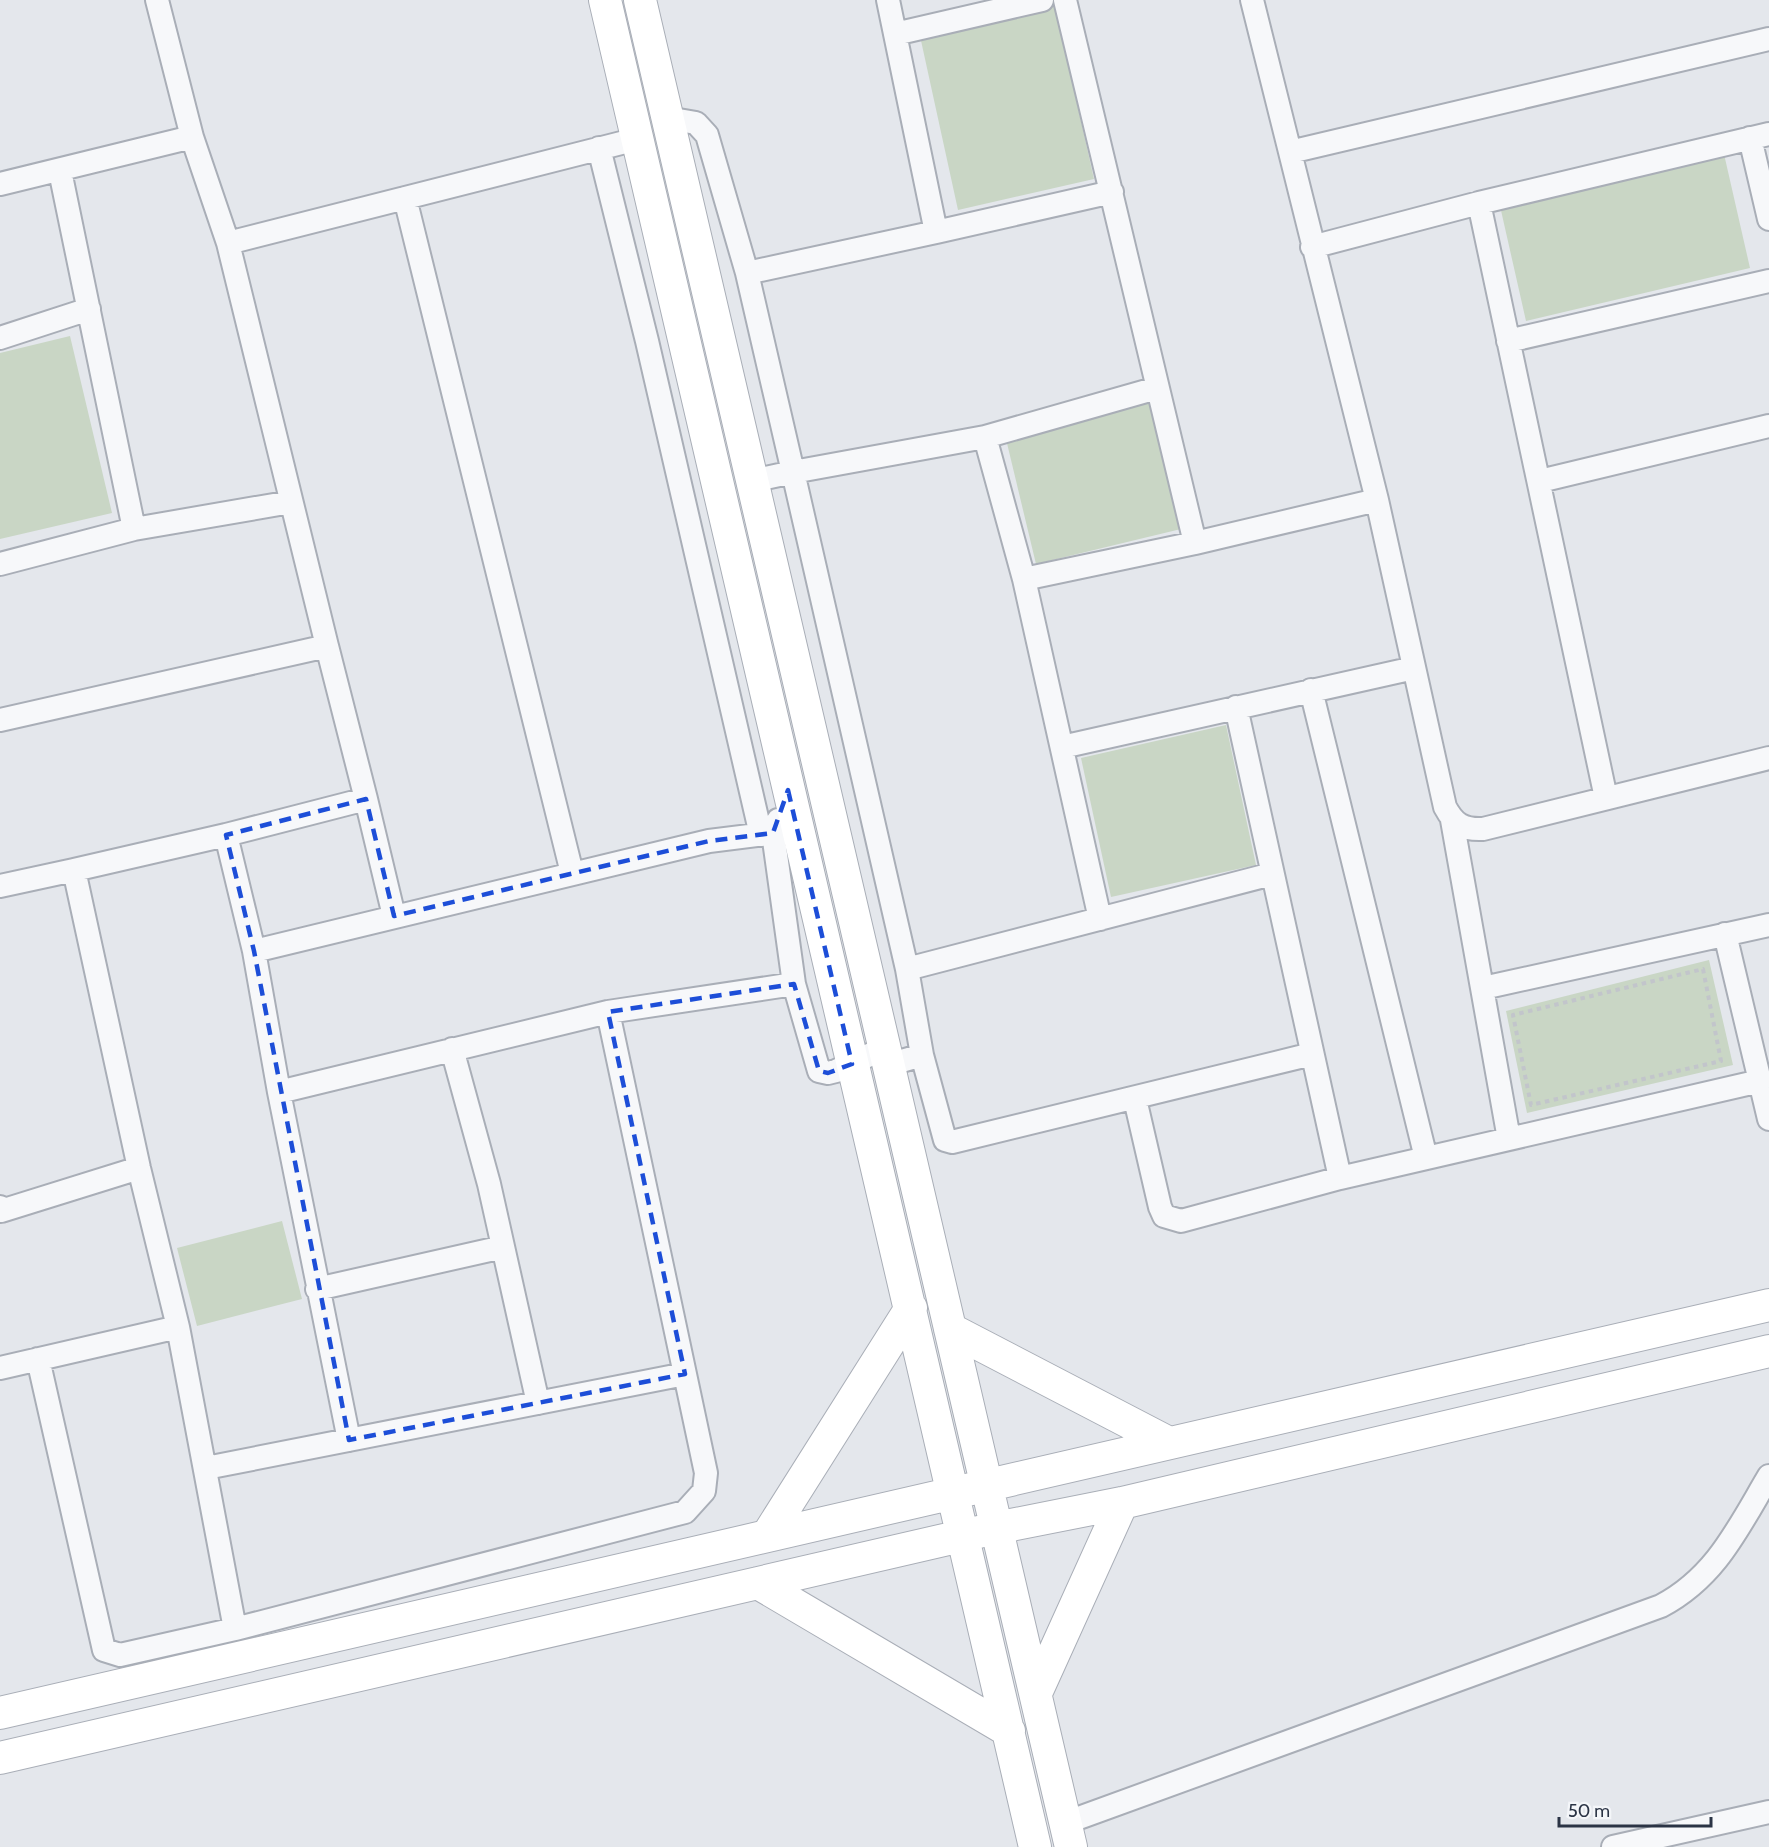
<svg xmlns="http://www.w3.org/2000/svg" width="1769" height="1847" font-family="Cabin,sans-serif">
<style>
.park{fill:#c9d6c5}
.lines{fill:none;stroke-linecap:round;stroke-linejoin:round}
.minor-casing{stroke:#a9aeb7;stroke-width:26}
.secondary-casing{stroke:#a9aeb7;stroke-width:34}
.path{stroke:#c2c5cb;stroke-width:4;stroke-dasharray:4.5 4.5;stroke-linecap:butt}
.minor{stroke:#f7f8fa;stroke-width:22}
.secondary{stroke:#fff;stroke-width:32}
.marked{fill:none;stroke:#1d4ed8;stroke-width:4.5;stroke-dasharray:12 8;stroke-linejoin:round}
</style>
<rect width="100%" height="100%" fill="#e4e7ec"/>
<!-- park -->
<path class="park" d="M1055 6 1094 179 958 210 920 36Z
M1724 154 1750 268 1526 321 1500 206Z
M70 336 112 513 0 539V353Z
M1150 399 1181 529 1036 564 1005 435Z
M1226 725 1256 865 1111 897 1081 758Z
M1709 960 1733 1065 1527 1113 1506 1011Z
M282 1221 302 1299 197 1326 177 1248Z"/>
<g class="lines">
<defs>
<path id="minor" d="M888 0 936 232 1112 192
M1065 0 1195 543
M1252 0 1377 500 1445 807C1454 824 1463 830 1483 829L1769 758
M895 34 1042 0
M667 118 696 123 707 135 747 273
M192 137 228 243 327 646
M1750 138 1769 219
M599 148 647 341 761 835
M1290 152 1769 39
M0 184 192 137 157 0
M405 198 572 873
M1479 203 1606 798
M936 232 747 273 793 472 985 437 1157 388
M228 243 637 139
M1312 247 1479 203 1769 134
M0 338 89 309
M1508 341 1769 281
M985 437 1024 579 1100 919
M752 481 793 472 907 969
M1540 481 1769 426
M134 529 291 502
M0 564 134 529 60 171
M1024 579 1195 543 1377 500
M1311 690 1426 1158
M1236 707 1340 1178
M0 720 327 646 366 799
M1062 747 1414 668
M778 820 773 833 794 984
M1452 820 1509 1139
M226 835 366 799 394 916
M74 870 226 835 254 951 279 1092 608 1012 794 984 819 1071 828 1073 836 1071 884 1048
M0 886 74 870 139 1168 178 1327 0 1368
M1725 934 1769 1119
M254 951 709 841 773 833
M1483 988 1769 925
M452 1049 489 1184 538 1403
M922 1055 907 969 1272 874
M888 1065 922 1055 945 1140 952 1142 1312 1054
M279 1092 349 1440
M1135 1099 1160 1207 1164 1216 1181 1221 1340 1178 1760 1081
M0 1207 1 1211 139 1168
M317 1289 503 1247
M38 1359 104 1650 120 1655 235 1629 178 1327
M206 1468 685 1374
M235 1629 685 1512 704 1491 706 1473 608 1012
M1065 1823 1661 1606C1716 1577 1738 1528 1769 1476
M1613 1847 1769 1812"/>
<path id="secondary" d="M605 0 1035 1847
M640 0 1071 1847
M950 1329 1169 1443
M767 1536 911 1308
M758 1583 1009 1731
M1036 1693 1122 1503
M0 1713 1769 1305
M0 1758 996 1528 1122 1503 1769 1351"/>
</defs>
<!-- minor casing -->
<use href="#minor" class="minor-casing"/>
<!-- secondary casing -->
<use href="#secondary" class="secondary-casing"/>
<!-- path -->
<path class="path" d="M1703 969 1721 1061 1531 1105 1513 1015Z"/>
<!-- minor -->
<use href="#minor" class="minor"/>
<!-- secondary -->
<use href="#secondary" class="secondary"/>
</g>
<!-- marked area -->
<path class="marked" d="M788 790 852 1064 828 1073 819 1071 794 984 608 1012 685 1374 349 1440 254 951 226 835 366 799 394 916 709 841 773 833Z"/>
<!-- scale -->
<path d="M1559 1817v9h152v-9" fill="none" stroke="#2b3445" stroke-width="3"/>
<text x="1568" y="1817" font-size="18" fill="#2b3445" stroke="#f4f6f9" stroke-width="4.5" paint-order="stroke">50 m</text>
</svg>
